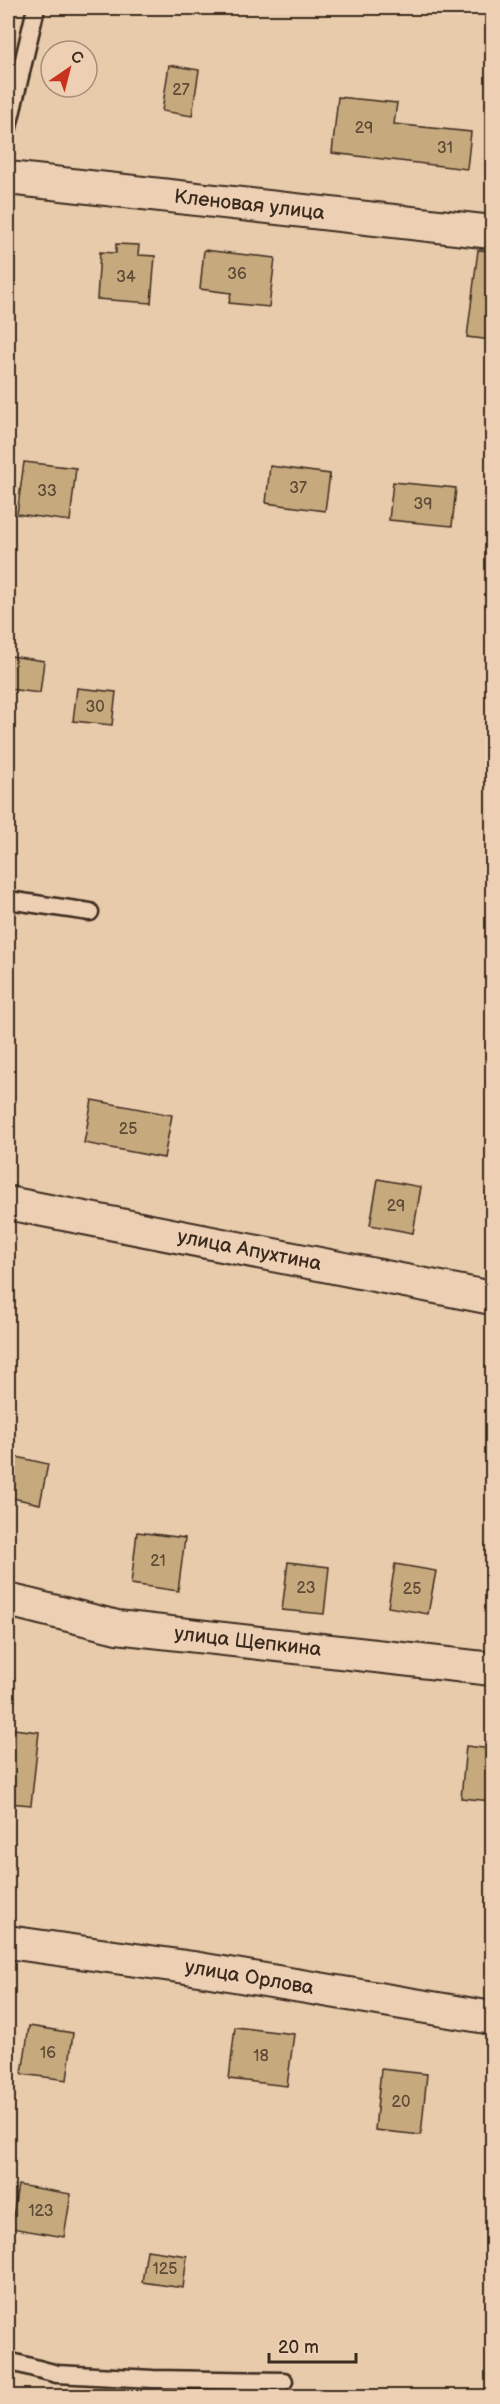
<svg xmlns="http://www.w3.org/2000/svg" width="500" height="2404" font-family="'Balsamiq Sans',sans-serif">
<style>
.building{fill:#c6aa7e;stroke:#3b2a1e;stroke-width:1.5}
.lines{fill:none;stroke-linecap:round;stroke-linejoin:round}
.lane-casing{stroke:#3b2a1e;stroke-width:21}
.street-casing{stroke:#3b2a1e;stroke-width:36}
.lane{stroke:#edd0b4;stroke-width:16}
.street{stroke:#edd0b4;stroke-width:32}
.labels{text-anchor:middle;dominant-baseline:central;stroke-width:6;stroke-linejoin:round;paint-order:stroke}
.number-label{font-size:16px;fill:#5e4a36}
.street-label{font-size:20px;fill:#3b2a1e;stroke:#edd0b4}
</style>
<rect width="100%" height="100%" fill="#e8cbab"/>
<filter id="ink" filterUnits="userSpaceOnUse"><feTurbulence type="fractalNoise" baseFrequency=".0167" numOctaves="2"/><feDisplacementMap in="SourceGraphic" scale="12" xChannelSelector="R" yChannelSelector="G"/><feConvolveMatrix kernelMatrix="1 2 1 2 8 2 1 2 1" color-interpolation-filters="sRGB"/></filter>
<g filter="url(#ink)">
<!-- building -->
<path class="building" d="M169 65 199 70 192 116 162 111Z
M338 97 397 103 394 124 471 132 467 169 332 153Z
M116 244 139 245 138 255 155 256 151 303 97 299 100 252 116 253Z
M204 250 275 258 269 307 229 303 231 293 200 289Z
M478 250 492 251V340L467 337Z
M24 462 76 468 70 521 17 514Z
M270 466 330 474 325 511 266 503Z
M393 482 456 488 452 526 389 520Z
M11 656 44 661 40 693 8 689Z
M77 688 116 692 112 725 73 721Z
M92 1100 172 1115 164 1158 84 1143Z
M378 1179 421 1187 413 1233 370 1225Z
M8 1455 48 1464 40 1504 8 1497Z
M137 1532 185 1538 178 1591 131 1584Z
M288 1562 329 1567 324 1614 282 1610Z
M395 1564 436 1571 428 1614 388 1607Z
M13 1729 39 1732 31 1805 8 1803V1778Z
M466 1746 492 1749V1801L461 1798Z
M29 2026 73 2033 67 2080 22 2074Z
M235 2027 294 2034 287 2086 229 2079Z
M381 2069 427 2074 421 2135 375 2130Z
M18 2185 71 2194 64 2237 11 2228Z
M147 2250 187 2256 183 2288 142 2282Z"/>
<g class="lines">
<defs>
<path id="lane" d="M8 127 36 8
M8 900 90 912
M8 2361 57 2374 153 2379 284 2381"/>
<g id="street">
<path id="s1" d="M8 178 492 232"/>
<path id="s2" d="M8 1203 492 1298"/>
<path id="s3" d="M8 1600 117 1627 492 1669"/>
<path id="s4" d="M8 1942 193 1968 492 2018"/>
</g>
</defs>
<!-- lane casing -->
<use href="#lane" class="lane-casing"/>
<!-- street casing -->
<use href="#street" class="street-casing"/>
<!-- lane -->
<use href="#lane" class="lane"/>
<!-- street -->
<use href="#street" class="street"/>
</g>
</g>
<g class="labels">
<!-- number labels -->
<g class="number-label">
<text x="181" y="90">27</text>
<text x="364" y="128">29</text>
<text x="445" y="148">31</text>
<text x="237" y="274">36</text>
<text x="126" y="277">34</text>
<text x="298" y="488">37</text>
<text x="47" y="491">33</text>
<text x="423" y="504">39</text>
<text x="95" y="707">30</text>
<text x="128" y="1129">25</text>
<text x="396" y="1206">29</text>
<text x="158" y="1561">21</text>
<text x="306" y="1588">23</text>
<text x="412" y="1589">25</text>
<text x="48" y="2053">16</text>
<text x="261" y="2056">18</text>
<text x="401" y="2102">20</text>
<text x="41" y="2211">123</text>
<text x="165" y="2269">125</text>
</g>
<!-- street labels -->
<g class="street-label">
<text stroke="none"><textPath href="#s1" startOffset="243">Кленовая улица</textPath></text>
<text stroke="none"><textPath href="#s2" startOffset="246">улица Апухтина</textPath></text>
<text stroke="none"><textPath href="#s3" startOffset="244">улица Щепкина</textPath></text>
<text stroke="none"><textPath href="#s4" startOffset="244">улица Орлова</textPath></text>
</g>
</g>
<!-- margin -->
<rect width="500" height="2404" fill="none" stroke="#edd0b4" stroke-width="30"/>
<rect x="15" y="15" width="470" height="2374" fill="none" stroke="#3b2a1e" stroke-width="2" filter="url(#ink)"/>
<!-- north arrow -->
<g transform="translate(69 69) rotate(35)"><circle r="28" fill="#edd0b4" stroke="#a68e78" stroke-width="1.5"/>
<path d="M0-4.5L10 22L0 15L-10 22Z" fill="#c8321e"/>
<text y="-9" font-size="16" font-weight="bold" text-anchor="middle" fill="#3b2a1e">С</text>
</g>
<!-- scale -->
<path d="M269 2353v9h87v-9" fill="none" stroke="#3b2a1e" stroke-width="3"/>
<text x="278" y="2353" font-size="18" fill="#3b2a1e" stroke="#edd0b4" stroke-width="4.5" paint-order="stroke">20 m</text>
</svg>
